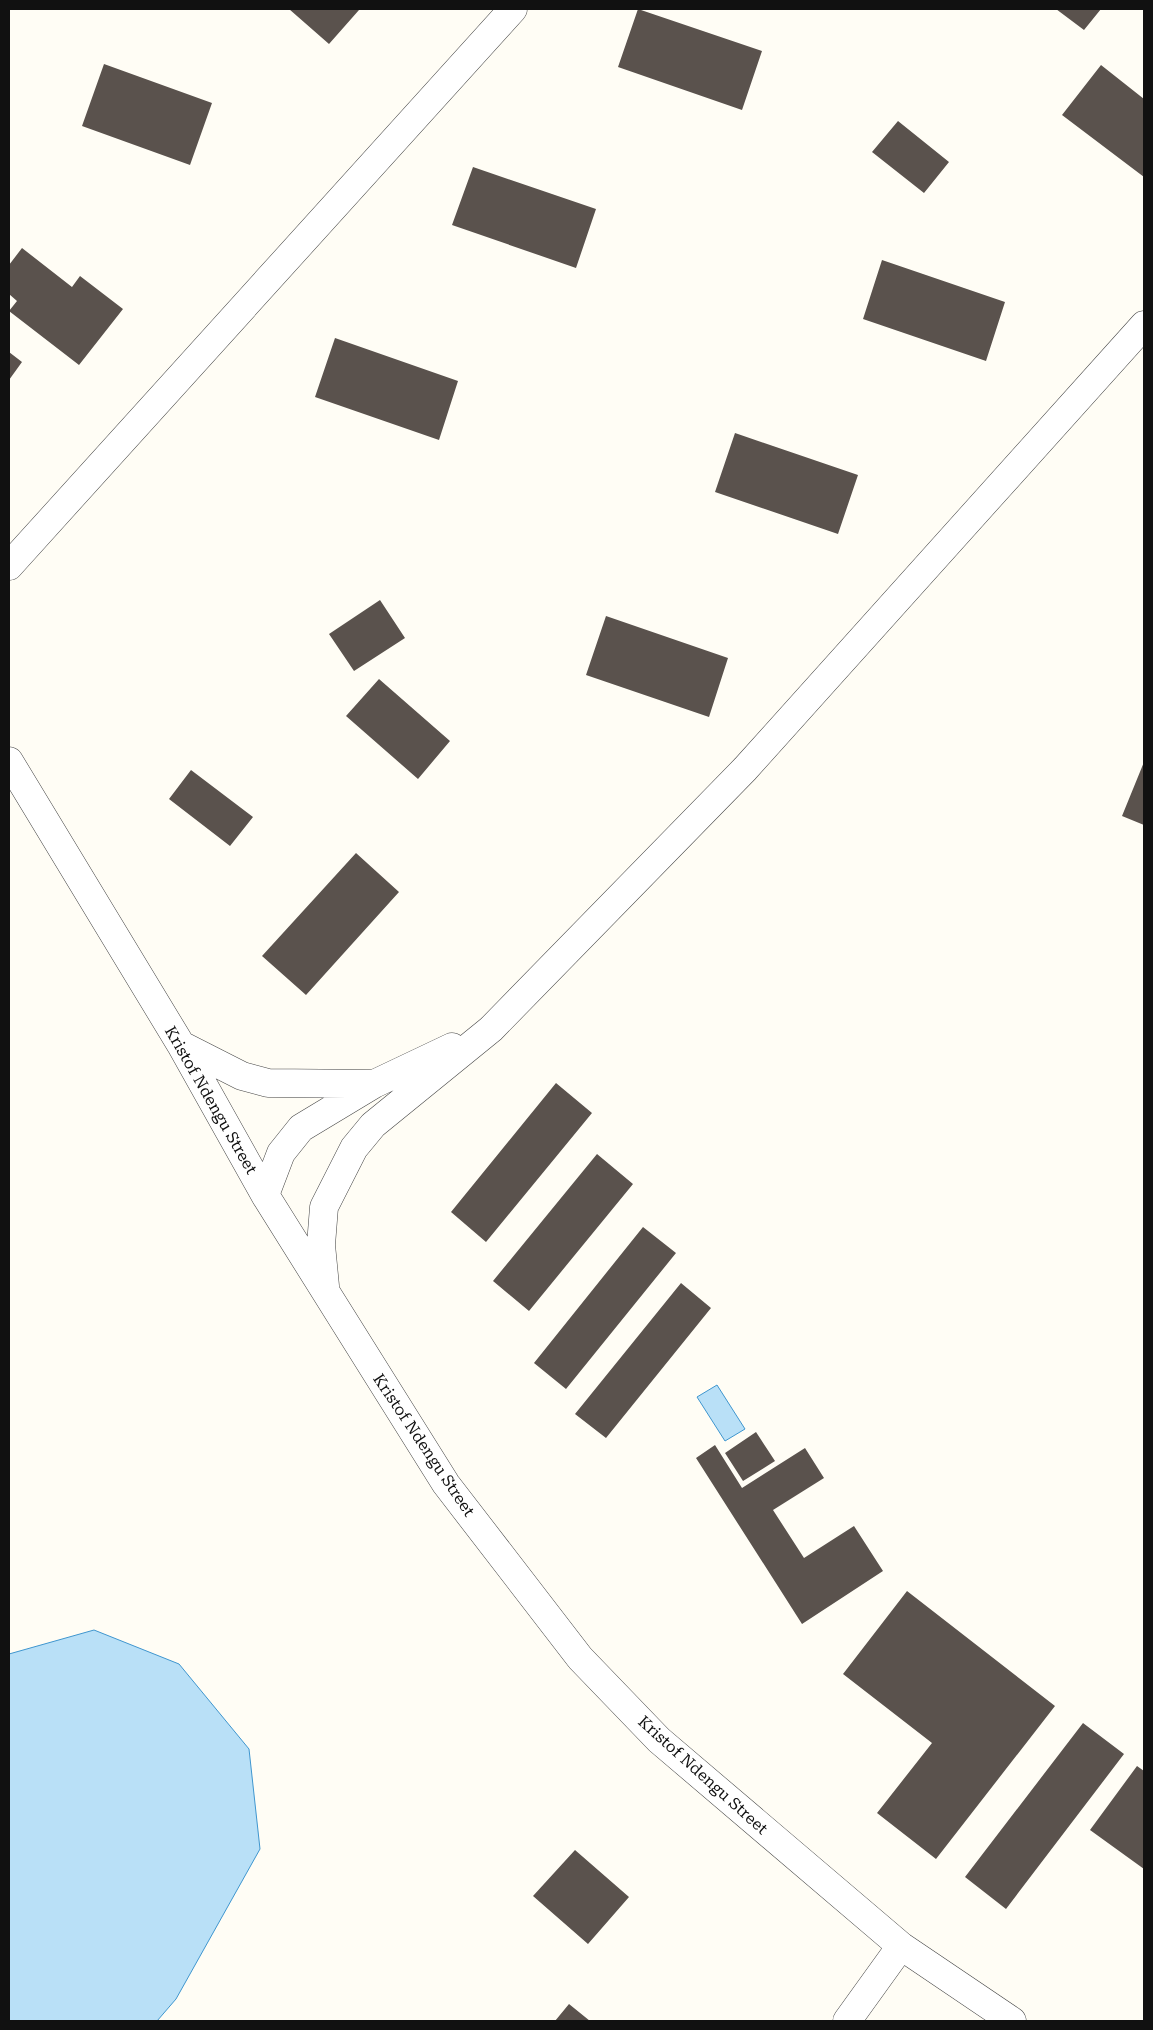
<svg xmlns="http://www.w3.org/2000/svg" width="1153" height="2030" font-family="'Roboto Serif',serif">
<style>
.water{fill:#b9e0f7;stroke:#3f96cf}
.building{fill:#5a524d}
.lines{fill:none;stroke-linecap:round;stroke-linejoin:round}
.street-casing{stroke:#444;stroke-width:29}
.street{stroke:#fff;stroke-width:28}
.labels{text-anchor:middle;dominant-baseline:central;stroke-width:5;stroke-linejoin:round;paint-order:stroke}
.street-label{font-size:16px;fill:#111;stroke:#fff}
</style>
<rect width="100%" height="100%" fill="#fffdf5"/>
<!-- water -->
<path class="water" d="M717 1385 745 1429 725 1441 697 1397Z
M94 1630 179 1664 249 1749 260 1849 176 1999 157 2021H9V1654Z"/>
<!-- building -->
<path class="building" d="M289 9H358L359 10 329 44Z
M638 9 762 51 742 110 618 67Z
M1056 9H1101L1084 30Z
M104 64 212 103 190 165 82 126Z
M1101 65 1144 99V177L1062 115Z
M898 121 949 162 924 193 872 152Z
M473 167 596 209 576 268 452 225Z
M22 248 72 287 80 276 123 309 79 365 9 311 17 301 9 294V265Z
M882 260 1005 302 986 361 863 319Z
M335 338 458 381 439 440 315 397Z
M9 352 22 362 9 380Z
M735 433 858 475 838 534 715 492Z
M380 600 405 638 354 671 329 634Z
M606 616 728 658 709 717 586 675Z
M379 679 450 741 418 779 346 716Z
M1144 762V825L1122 816Z
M191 770 253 817 230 846 169 799Z
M356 853 399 892 306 995 262 956Z
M556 1083 592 1113 486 1242 451 1212Z
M597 1154 633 1184 529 1311 493 1281Z
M643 1227 676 1253 566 1389 534 1363Z
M681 1283 711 1308 606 1438 575 1414Z
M756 1432 775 1461 743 1481 725 1453Z
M715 1445 742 1488 805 1448 824 1478 773 1510 804 1558 854 1526 883 1571 802 1624 696 1458Z
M907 1591 1055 1706 936 1859 877 1813 932 1743 843 1674Z
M1083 1723 1124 1754 1006 1909 965 1877Z
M1137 1766 1144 1771V1869L1090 1830Z
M575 1850 629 1897 588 1944 533 1896Z
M569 2004 590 2021H555Z"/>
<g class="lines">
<defs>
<path id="street" d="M9 566 513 9
M9 761 181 1045 265 1195 389 1393 446 1484 580 1658 659 1740 901 1946 1012 2021
M181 1045 242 1076 268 1083 374 1084
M265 1195 281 1153 301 1128 374 1084 452 1047
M325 1286 321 1245 324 1207 354 1148 373 1125 491 1029 745 769 1144 325
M847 2021 901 1946"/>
</defs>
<!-- street casing -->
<use href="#street" class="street-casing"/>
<!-- street -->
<use href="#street" class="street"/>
</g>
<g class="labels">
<!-- street labels -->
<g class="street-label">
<text transform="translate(211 1100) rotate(60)">Kristof Ndengu Street</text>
<text transform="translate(424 1445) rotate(56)">Kristof Ndengu Street</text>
<text transform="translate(703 1775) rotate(42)">Kristof Ndengu Street</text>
</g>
</g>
<!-- border -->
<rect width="1153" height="2030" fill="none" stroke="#111111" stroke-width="20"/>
</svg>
